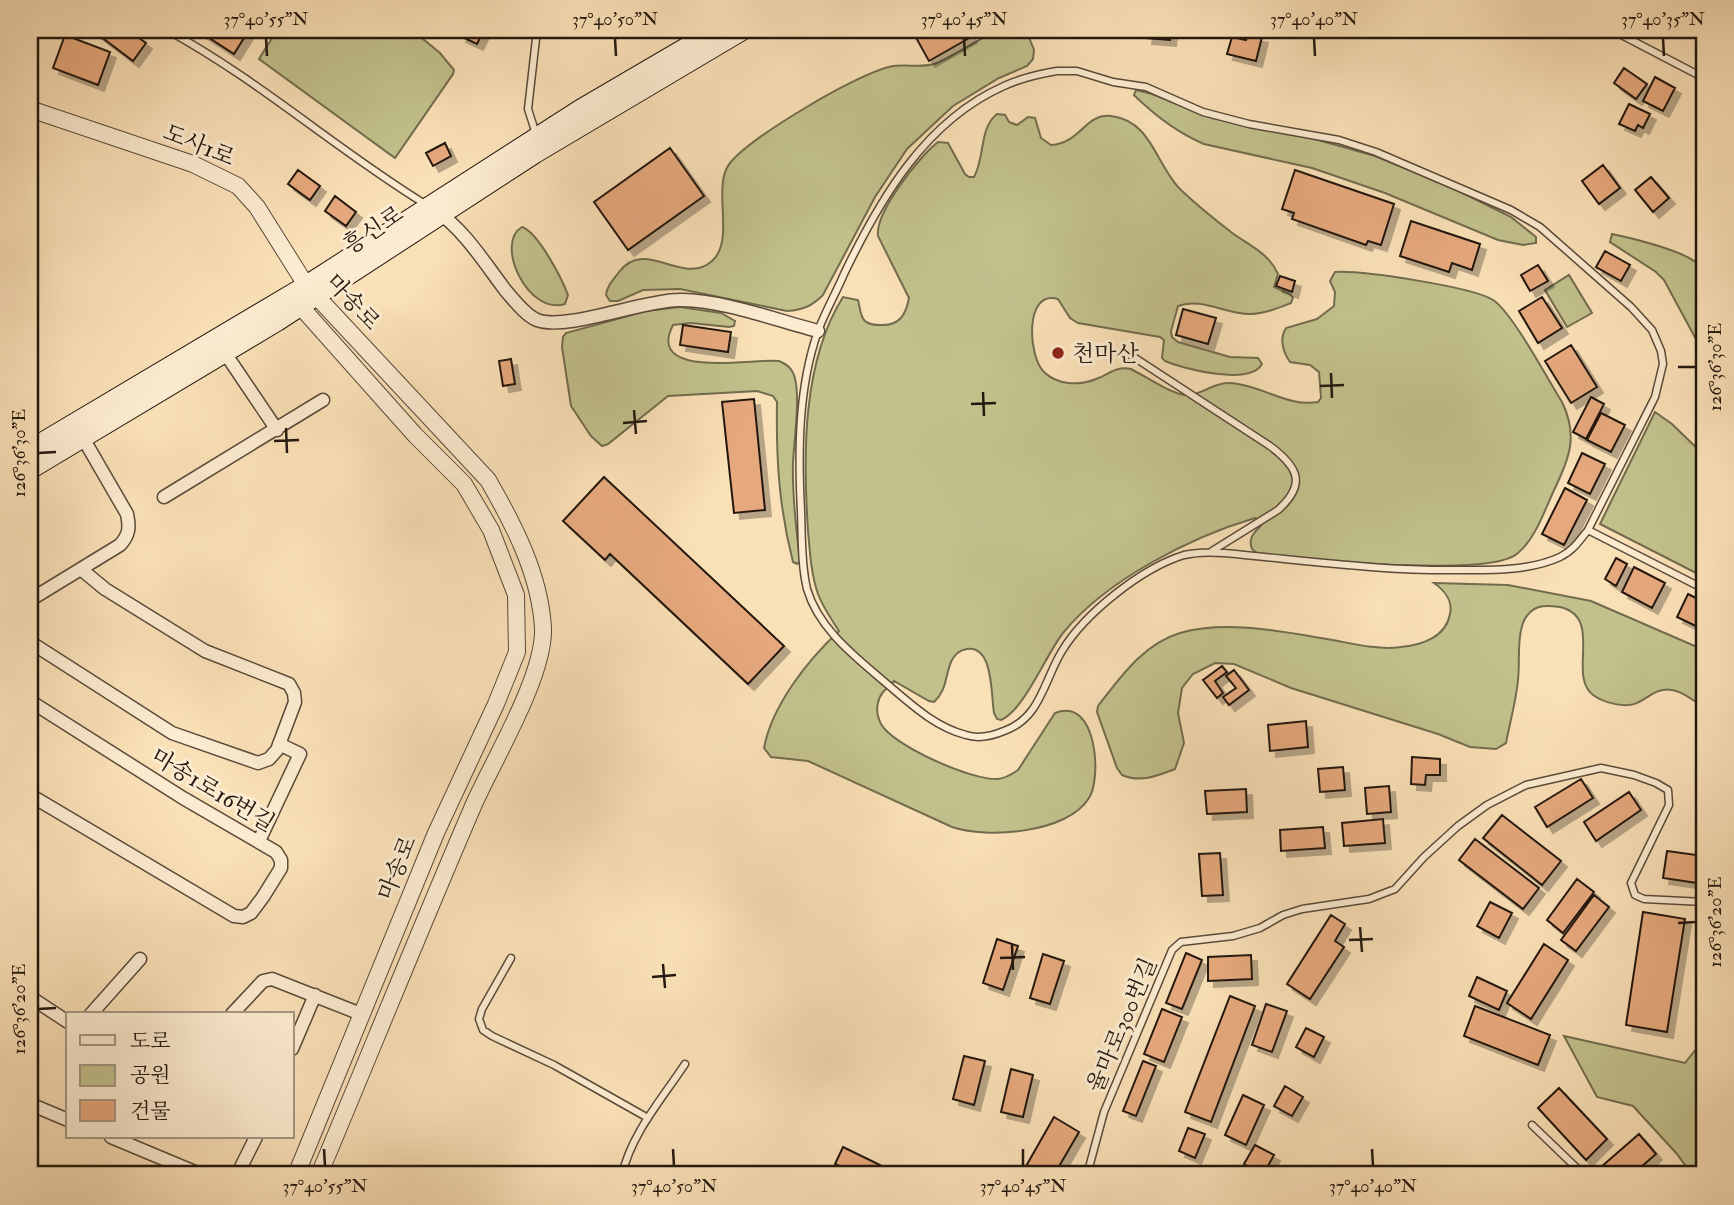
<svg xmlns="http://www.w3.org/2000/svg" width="1734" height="1205" font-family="'IM FELL Double Pica','Noto Serif KR',serif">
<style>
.green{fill:#c2c18c;stroke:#726c4e;stroke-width:2}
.building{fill:#e6a97d;stroke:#23180f;stroke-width:2;filter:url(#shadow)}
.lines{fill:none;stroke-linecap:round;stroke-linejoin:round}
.service-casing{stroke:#594a39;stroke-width:9}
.minor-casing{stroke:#594a39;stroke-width:15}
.tertiary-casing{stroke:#594a39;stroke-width:18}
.secondary-casing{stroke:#23180f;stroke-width:20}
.service{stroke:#fcebd0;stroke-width:6}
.minor{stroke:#fcebd0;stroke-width:12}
.tertiary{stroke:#fcebd0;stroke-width:16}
.secondary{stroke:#fcebd0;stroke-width:18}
.ticks{fill:none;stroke:#23180f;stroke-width:2.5}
.poi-dot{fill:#8f2418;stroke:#fcebd0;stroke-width:2.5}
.labels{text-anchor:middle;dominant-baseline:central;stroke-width:6;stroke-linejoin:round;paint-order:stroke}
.street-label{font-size:23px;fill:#23180f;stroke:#fcebd0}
.poi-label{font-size:23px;fill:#23180f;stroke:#fcebd0;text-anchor:start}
.neatline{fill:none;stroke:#23180f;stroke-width:2.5}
.ticks-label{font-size:18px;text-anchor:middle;fill:#23180f}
</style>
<defs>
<filter id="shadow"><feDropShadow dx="6" dy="6" stdDeviation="0" flood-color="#0004"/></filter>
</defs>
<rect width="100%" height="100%" fill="#fae0b7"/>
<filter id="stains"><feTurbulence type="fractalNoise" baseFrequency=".00286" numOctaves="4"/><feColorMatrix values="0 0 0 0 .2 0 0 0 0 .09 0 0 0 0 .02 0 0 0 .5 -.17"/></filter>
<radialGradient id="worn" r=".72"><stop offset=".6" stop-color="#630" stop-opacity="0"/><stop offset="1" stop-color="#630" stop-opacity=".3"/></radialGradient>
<!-- green -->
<path class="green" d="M277 30H412L440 53 454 70 453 74 395 158 259 59Z
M998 30H1026L1034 50 1033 59 1027 66 999 78 953 106 907 149 875 197 823 295C812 306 803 310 787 311L680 289 643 290 618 301H610L606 295C607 286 613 280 619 272 646 237 683 287 712 261 736 240 711 186 730 163 751 137 855 75 889 67 904 63 922 69 937 63 957 54 977 40 998 30Z
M1136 90 1152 94 1212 118 1311 138 1375 156 1453 188 1511 217 1536 237V243L1523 245 1498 240 1385 193 1312 168 1204 144C1178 133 1157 117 1137 98L1134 95Z
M997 114 1005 115 1009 122 1017 125 1028 117 1035 118 1041 138 1051 145C1081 143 1085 113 1111 116 1153 121 1156 167 1182 191 1197 205 1214 219 1231 232 1248 245 1269 253 1278 274L1274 287 1290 294 1293 298 1291 303C1278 308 1264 314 1249 314 1226 314 1200 297 1178 306L1171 331 1172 337 1178 342 1230 357 1258 358 1262 364C1250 386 1184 369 1165 361L1162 358 1164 340 1160 337 1078 323 1070 318 1058 299C1024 289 1028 357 1044 372 1057 385 1079 386 1096 379 1110 374 1115 366 1131 369 1145 376 1171 394 1186 395 1203 396 1214 379 1238 384 1265 388 1290 407 1318 402L1321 398 1319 372 1310 365 1290 362C1283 352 1279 339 1286 328L1317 319 1334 306 1335 292 1330 281 1335 272C1361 270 1473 287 1493 300 1512 312 1548 380 1562 402 1578 435 1570 457 1555 488 1545 509 1536 538 1518 553 1491 579 1302 558 1258 554L1252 549C1247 536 1257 531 1264 522L1255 518C1191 537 1106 580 1063 633 1045 656 1025 709 1001 720L997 719 994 713C991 697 994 645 967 649 960 650 954 655 951 662 945 676 947 690 934 702L929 701 894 681C888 687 879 694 878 703 876 710 878 718 881 724 893 746 973 781 998 779 1007 778 1012 774 1018 770L1055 713C1097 696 1102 778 1089 798 1068 833 987 839 952 827L808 761 771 757 764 748C772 705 808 660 839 631 831 619 823 607 818 594 811 574 810 552 808 531 803 456 802 362 843 297L858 300C860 307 860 317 865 321 869 325 875 325 881 325 899 326 906 315 909 298L878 236C875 212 919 157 938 142L948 143 965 174 969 177H974C985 158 979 128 997 114Z
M522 227C538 232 562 279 568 295L565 304C528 316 494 243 522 227Z
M1612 234C1631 238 1686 251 1699 265 1701 268 1702 272 1704 275V354L1664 280 1656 272 1610 242Z
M1569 275 1592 313 1567 327 1545 290Z
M680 307 721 313 735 321 734 326 729 327 691 323 673 325C645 380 752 358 779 361 786 364 791 367 794 375 801 395 794 440 793 463 792 495 796 529 800 561L797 564 793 562C779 508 776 458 777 402L773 396 757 391 668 396 608 444 602 446 591 436 571 406 562 347 563 337 566 333 646 311Z
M1655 412 1672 424 1704 455V577L1600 524Z
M1434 583 1508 585 1591 601 1704 650V706H1702C1691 699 1677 687 1663 690 1654 691 1647 698 1639 702 1627 709 1604 703 1593 695 1567 675 1604 617 1560 607 1553 606 1545 605 1539 607 1530 610 1524 618 1522 626 1517 642 1520 663 1518 680 1516 701 1510 722 1506 743L1496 749 1470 747 1438 734 1291 688 1234 664 1215 663 1193 674 1182 688 1178 713 1184 743 1175 769C1157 776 1140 783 1122 775L1117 768 1097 712 1098 706C1120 678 1143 644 1180 633 1229 619 1289 633 1338 641 1358 645 1381 650 1401 647 1422 645 1446 637 1450 614 1453 601 1444 590 1434 583Z
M1564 1036 1685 1063 1704 1039V1175H1692L1677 1154 1633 1106 1597 1097Z"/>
<!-- building -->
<path class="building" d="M92 30H128L146 43 133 61Z
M197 30H249L234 54Z
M463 30H479L483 32 477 44 460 36Z
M923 30H967L971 37 929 61 914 34Z
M1147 30H1171L1170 40 1146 38Z
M1248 34 1262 37 1256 61 1227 54 1232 37 1246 40Z
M65 35 110 52 98 85 53 68Z
M1624 68 1647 84 1636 99 1614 83Z
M1655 77 1675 88 1663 111 1643 101Z
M1629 104 1650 114 1643 128 1638 125 1635 131 1619 124Z
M445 143 451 156 433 166 426 153Z
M670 148 704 196 628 250 594 202Z
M1603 165 1620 188 1599 204 1582 181Z
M298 170 320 186 310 200 288 184Z
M1295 170 1394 204 1381 245 1368 241 1366 245 1292 219 1294 213 1282 209Z
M1651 177 1669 198 1653 212 1635 190Z
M335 196 356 212 346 226 325 211Z
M1411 221 1480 244 1472 270 1452 263 1449 272 1400 256Z
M1605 251 1630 265 1621 281 1596 267Z
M1538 265 1548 281 1530 291 1521 275Z
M1280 276 1295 281 1292 292 1276 286Z
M1542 297 1562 328 1538 343 1519 311Z
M1183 309 1216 318 1208 344 1176 335Z
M683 325 731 332 728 352 680 345Z
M1571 345 1597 387 1571 403 1545 361Z
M511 359 515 384 503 386 499 361Z
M1591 397 1604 404 1586 439 1573 432Z
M754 399 765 510 734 513 722 402Z
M1601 413 1625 425 1611 452 1587 440Z
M1582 453 1605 464 1590 494 1568 483Z
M604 477 784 646 748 684 610 554 605 560 563 521Z
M1565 488 1587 500 1564 545 1542 534Z
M1616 558 1627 564 1616 586 1605 579Z
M1634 567 1665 583 1652 608 1622 592Z
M1688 594 1704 602V630L1677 617Z
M1222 666 1227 672 1215 681 1223 693 1217 698 1203 680Z
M1234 670 1249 690 1229 705 1223 697 1236 688 1226 676Z
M1306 721 1308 747 1270 751 1268 725Z
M1412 757 1440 759V775H1426L1425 785 1411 784Z
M1343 767 1345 790 1320 792 1318 769Z
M1581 779 1593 798 1547 827 1535 807Z
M1389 786 1391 812 1367 814 1365 788Z
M1246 789 1247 812 1207 814 1205 791Z
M1629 792 1641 810 1596 841 1584 822Z
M1502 815 1561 861 1542 885 1483 838Z
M1383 819 1385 843 1344 846 1342 823Z
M1323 827 1325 848 1281 851 1280 830Z
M1475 839 1539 888 1523 909 1459 860Z
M1667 851 1704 856V884L1663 878Z
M1220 853 1223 895 1202 896 1199 854Z
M1577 879 1594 892 1563 933 1547 920Z
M1594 895 1609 907 1576 951 1561 940Z
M1490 902 1512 913 1499 938 1477 926Z
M1643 912 1685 919 1667 1032 1626 1025Z
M1331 915 1345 924 1335 941 1344 947 1310 999 1287 984Z
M997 939 1018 946 1003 990 983 983Z
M1544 944 1568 960 1531 1019 1507 1003Z
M1186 953 1202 960 1182 1009 1166 1003Z
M1043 954 1064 961 1050 1004 1030 998Z
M1251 955 1252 979 1208 981V957Z
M1477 977 1507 991 1499 1010 1469 996Z
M1230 996 1255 1006 1211 1122 1185 1112Z
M1266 1004 1287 1011 1272 1052 1252 1045Z
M1475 1006 1550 1035 1538 1065 1464 1036Z
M1162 1009 1182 1017 1164 1062 1144 1054Z
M1306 1028 1324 1037 1314 1057 1296 1047Z
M964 1056 985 1061 974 1105 953 1099Z
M1143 1061 1156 1066 1136 1116 1123 1111Z
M1011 1069 1033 1075 1023 1117 1001 1112Z
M1285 1086 1303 1097 1292 1116 1274 1106Z
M1559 1088 1607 1139 1586 1160 1538 1108Z
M1243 1095 1264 1105 1246 1145 1225 1135Z
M1054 1117 1079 1132 1054 1175H1021Z
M1188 1128 1205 1134 1195 1158 1179 1151Z
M1639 1134 1656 1154 1641 1167 1649 1175H1609L1601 1167Z
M1255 1145 1274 1155 1263 1175 1244 1164Z
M843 1147 880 1165 875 1175H858L835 1164Z"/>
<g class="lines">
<defs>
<path id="service" d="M167 30C259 80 337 150 425 204
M1612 30 1704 78
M1057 71H1077L1113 82 1146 87 1203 112 1249 124 1339 140 1376 152 1511 210 1540 227 1631 307 1652 330 1661 351 1663 364 1655 397 1588 530C1580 540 1573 551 1560 557 1530 571 1492 570 1459 570 1380 571 1302 560 1224 553 1211 552 1197 552 1184 555 1142 568 1085 613 1062 651 1044 680 1041 718 1004 731 992 736 978 739 966 735 935 727 912 705 887 684 857 658 819 630 807 589 801 564 802 536 801 511 798 452 798 388 818 331 825 312 836 293 844 274 880 199 925 121 1004 86 1021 78 1039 74 1057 71Z
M536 134 528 109 537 30
M1129 354 1270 446C1298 467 1307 484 1278 510L1212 551
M1588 530 1704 589
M511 958 482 1009 479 1019 483 1030 492 1036 554 1065 648 1118
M1532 1125 1584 1175
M622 1175C631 1134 662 1099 685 1064
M1087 1175 1104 1112 1172 950 1181 942 1233 936 1260 928 1283 915 1302 909 1369 899 1395 889 1424 857 1458 826 1487 805 1526 785 1601 768 1634 775 1656 783 1668 790 1669 805 1631 883 1635 895 1644 899 1704 902"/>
<path id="minor" d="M436 211C464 229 486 265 506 291 514 300 525 315 537 320 566 331 640 301 678 300 716 298 779 321 818 331
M225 353 277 430
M164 497 323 400
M30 600 120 545C129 535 130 528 127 514L83 438
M30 642 172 733 258 763 269 759 277 750 295 702 294 693 289 684 205 651 105 589 82 570
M30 701 183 798 276 852 281 860V868L263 897 251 913 243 917 234 916 30 795
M259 841 300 754 279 744
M30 997 68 1022
M91 1014 140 959
M232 1014 263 981 272 979 361 1014
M292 1049 315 995
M30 1104 68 1120
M111 1137 202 1175
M237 1175 256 1137"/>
<path id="tertiary" d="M30 109 193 164 238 186 257 207 306 285 488 480C514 525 540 575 543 628 545 675 494 759 474 804 421 927 371 1051 319 1175
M296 1175 436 833 496 704 517 652 516 595 491 530 464 484 415 435 301 307 303 297"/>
<path id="secondary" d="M30 449 306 285 580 109 715 30
M30 470 277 322 535 154 744 30"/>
</defs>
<!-- service casing -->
<use href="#service" class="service-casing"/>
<!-- minor casing -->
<use href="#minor" class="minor-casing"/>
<!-- tertiary casing -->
<use href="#tertiary" class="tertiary-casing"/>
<!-- secondary casing -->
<use href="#secondary" class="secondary-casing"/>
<!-- service -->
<use href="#service" class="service"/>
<!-- minor -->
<use href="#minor" class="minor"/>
<!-- tertiary -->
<use href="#tertiary" class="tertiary"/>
<!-- secondary -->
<use href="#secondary" class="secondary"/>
</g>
<!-- ticks -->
<path class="ticks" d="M266 38 267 56M615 38 616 56M964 38 965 56M1314 38 1315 56M1663 38 1664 56M1678 367H1696M1331 373 1332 398M1320 386 1344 385M983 392 984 416M971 404 996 403M634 410 636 434M623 423 647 421M286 428 287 453M274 441 299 440M38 453 56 452M1678 923 1696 922M1360 927 1362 952M1349 940 1373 939M1012 945 1013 970M1000 958 1025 957M663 964 665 988M652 977 676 975M38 1009 56 1008M324 1149 325 1166M673 1149 674 1166M1023 1149V1166M1372 1149 1373 1166"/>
<!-- markers -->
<circle class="poi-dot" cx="1058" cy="353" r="7"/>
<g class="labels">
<!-- street labels -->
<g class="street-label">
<text transform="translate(199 145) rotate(22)">도사1로</text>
<text transform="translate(373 230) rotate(-34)">흥신로</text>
<text transform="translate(353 302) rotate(47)">마송로</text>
<text transform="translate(213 790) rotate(31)">마송1로16번길</text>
<text transform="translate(397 868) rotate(-68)">마송로</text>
<text transform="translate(1122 1025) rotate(-67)">율마로300번길</text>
</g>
<!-- poi labels -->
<g class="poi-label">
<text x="1072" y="353">천마산</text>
</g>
</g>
<!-- margin -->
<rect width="1734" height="1205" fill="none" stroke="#fae0b7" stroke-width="77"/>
<!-- legend -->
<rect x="66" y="1012" width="228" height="126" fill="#fcebd0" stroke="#a59783" stroke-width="2"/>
<rect x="80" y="1035" width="35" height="10" fill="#fcebd0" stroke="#a59783" stroke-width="2"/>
<text x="130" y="1048" font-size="21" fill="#23180f">도로</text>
<rect x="80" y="1065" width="35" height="21" fill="#c2c18c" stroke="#a59783" stroke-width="2"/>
<text x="130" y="1082" font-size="21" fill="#23180f">공원</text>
<rect x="80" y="1100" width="35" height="21" fill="#e6a97d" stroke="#a59783" stroke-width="2"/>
<text x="130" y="1118" font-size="21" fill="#23180f">건물</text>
<rect x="38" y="38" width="1658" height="1128" class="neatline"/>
<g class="ticks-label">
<text x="266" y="25">37°40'55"N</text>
<text x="615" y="25">37°40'50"N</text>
<text x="964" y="25">37°40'45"N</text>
<text x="1314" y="25">37°40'40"N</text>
<text x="1663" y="25">37°40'35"N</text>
<text transform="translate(1715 367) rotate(-90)" y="6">126°36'30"E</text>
<text transform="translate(19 453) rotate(-90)" y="6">126°36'30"E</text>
<text transform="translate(1715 922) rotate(-90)" y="6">126°36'20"E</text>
<text transform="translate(19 1009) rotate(-90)" y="6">126°36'20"E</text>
<text x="325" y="1192">37°40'55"N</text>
<text x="674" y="1192">37°40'50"N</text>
<text x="1023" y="1192">37°40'45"N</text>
<text x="1373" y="1192">37°40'40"N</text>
</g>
<rect width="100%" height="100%" filter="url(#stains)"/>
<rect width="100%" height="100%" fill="url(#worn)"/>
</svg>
